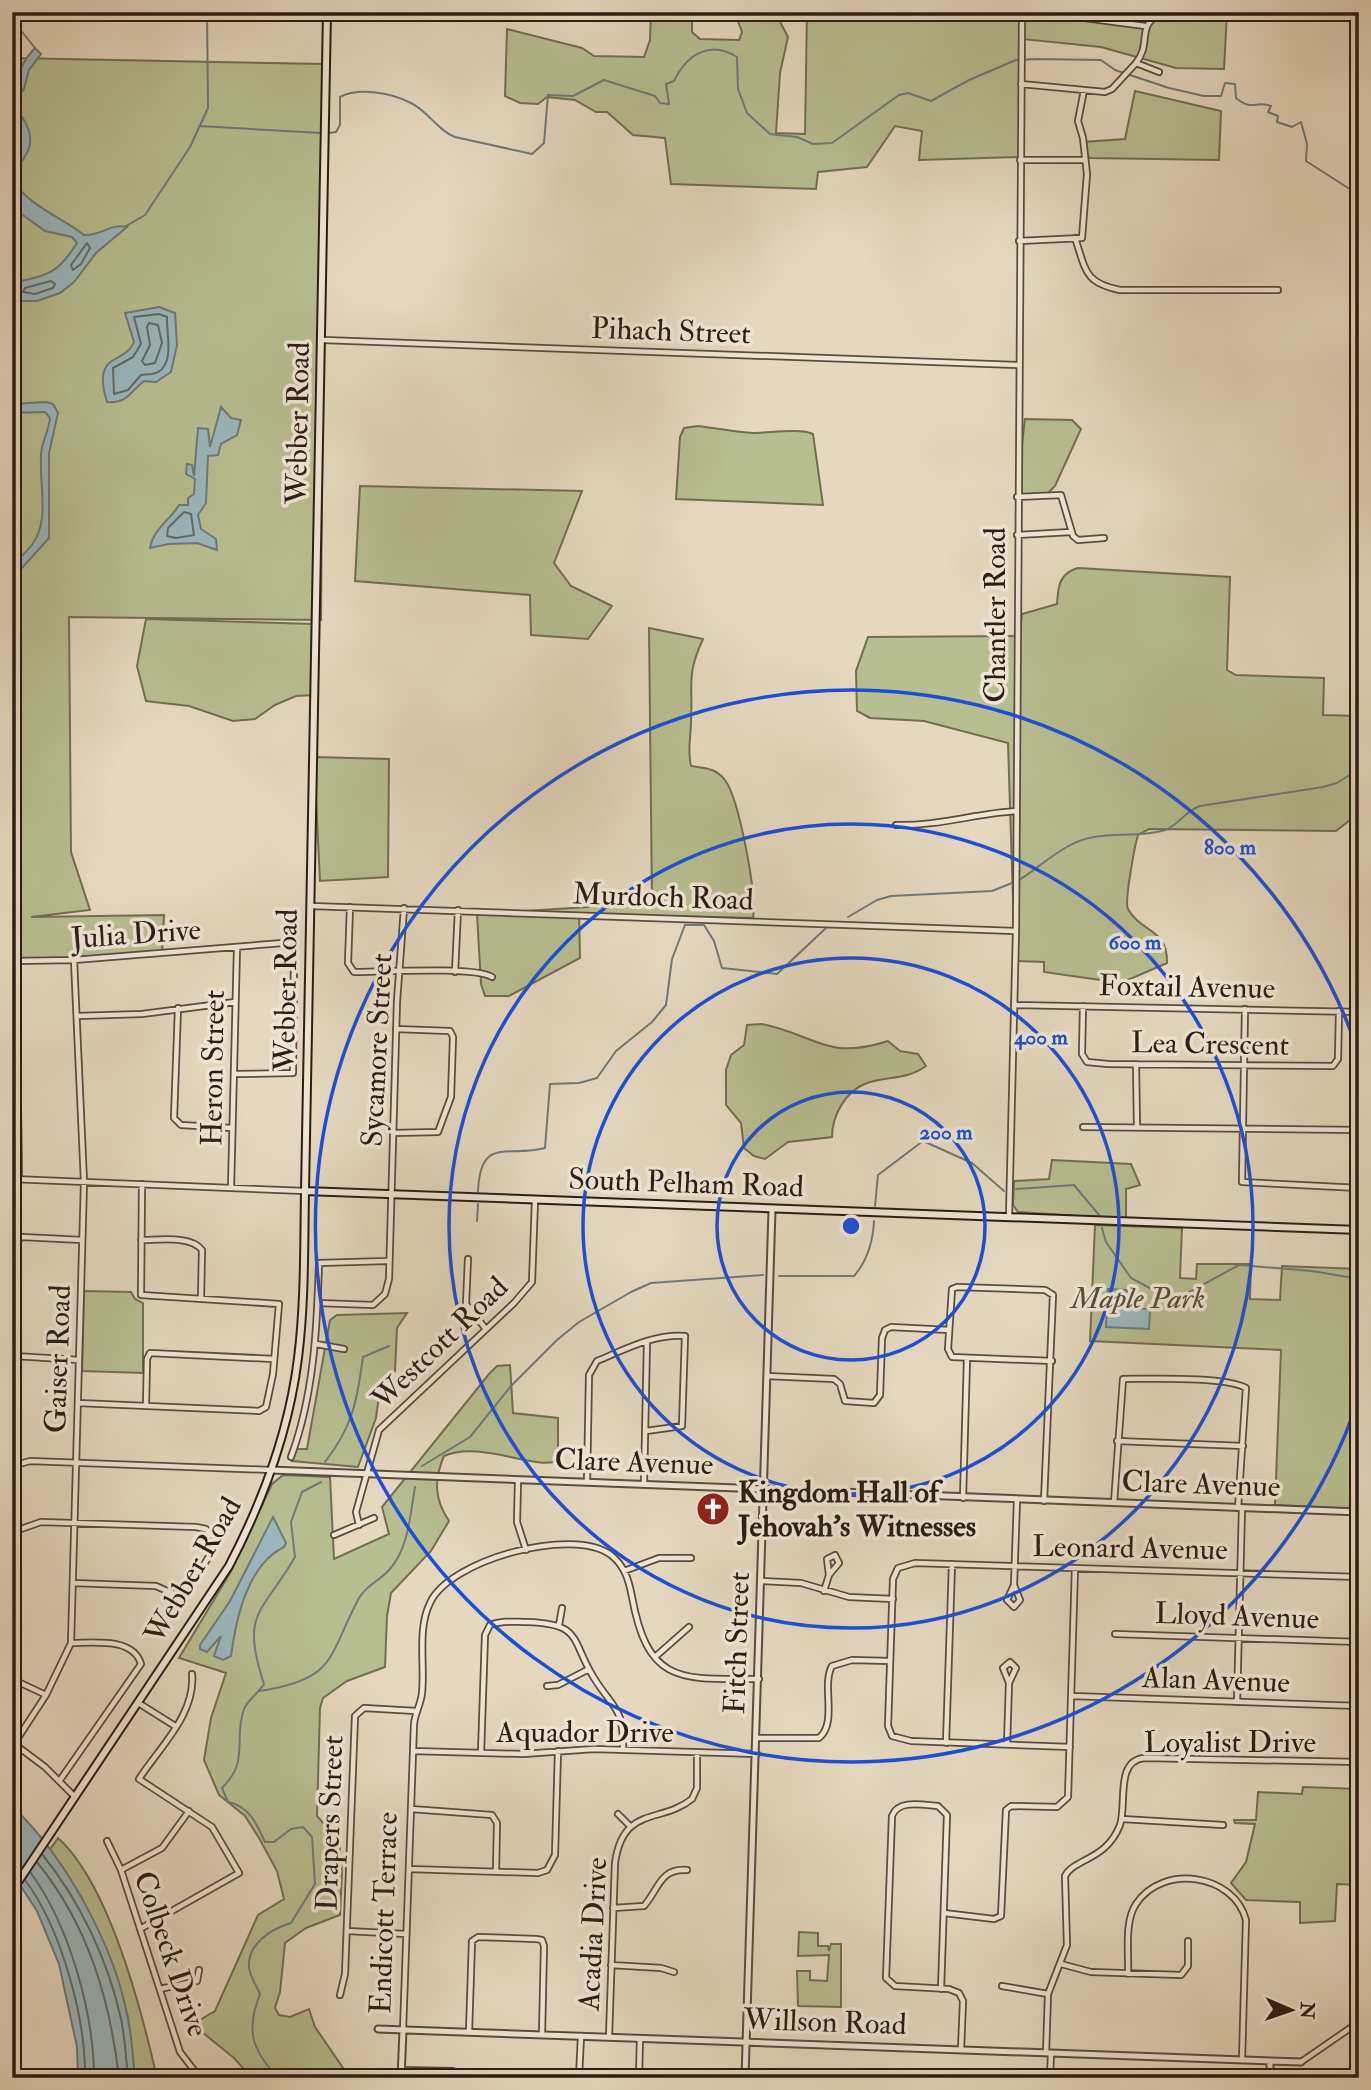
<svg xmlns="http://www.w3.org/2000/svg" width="1371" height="2090" font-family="'IM FELL Double Pica',serif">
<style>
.green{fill:#b7be90;stroke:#716e52;stroke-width:2}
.water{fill:#9bb7bd;stroke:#6e7979;stroke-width:2}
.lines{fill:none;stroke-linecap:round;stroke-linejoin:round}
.shore{stroke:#636a68;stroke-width:2}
.stream{stroke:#6e7979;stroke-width:2}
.minor-casing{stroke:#5a4c3e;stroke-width:8}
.tertiary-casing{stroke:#5a4c3e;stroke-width:9}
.secondary-casing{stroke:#2b1d13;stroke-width:10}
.minor{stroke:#eee6d5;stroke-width:4.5}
.tertiary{stroke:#eee6d5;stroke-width:5}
.secondary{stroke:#eee6d5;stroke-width:6}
.ring{fill:none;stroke:#1d4ed8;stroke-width:3.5}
.labels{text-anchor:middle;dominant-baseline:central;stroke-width:7;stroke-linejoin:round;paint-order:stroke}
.street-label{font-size:30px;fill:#2b1d13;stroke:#eee6d5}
.park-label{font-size:30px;font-style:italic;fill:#554d38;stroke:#eee6d5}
.poi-label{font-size:30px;font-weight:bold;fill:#2b1d13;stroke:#eee6d5;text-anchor:start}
.centre{fill:#1d4ed8;stroke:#eee6d5;stroke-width:3.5}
.ring-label{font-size:21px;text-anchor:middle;font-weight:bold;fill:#1d4ed8;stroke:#eee6d5;stroke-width:7;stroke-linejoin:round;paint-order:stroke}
</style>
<rect width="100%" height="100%" fill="#e5d8bf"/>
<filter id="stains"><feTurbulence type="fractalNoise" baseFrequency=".00286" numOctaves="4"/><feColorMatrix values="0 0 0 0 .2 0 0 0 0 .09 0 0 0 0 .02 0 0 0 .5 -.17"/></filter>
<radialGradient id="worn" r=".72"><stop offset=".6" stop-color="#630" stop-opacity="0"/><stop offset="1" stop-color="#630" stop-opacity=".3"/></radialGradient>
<!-- green -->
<path class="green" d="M651 12H692V32L700 39 739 40 742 32 736 16 738 12H775L788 37 780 73 776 133 805 134 807 12H1227L1224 69 1176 68 1101 47 1023 39 1022 157 919 160 922 131 895 126 867 167 818 172 816 189 671 184 665 138 633 135 607 112H596L575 100 547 97 538 104 520 103 505 96 507 29 582 48 594 56 644 57 650 40Z
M12 58 325 64 321 620 69 617 71 852 90 910 31 917 164 915 162 954 16 961 12 924 19 918 12 917Z
M1135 91 1221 111 1219 160 1089 158 1083 142 1125 139Z
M1025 419 1072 420 1081 429 1055 486 1044 497 1022 498 1018 478Z
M698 426C716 428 735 432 753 433 770 433 800 428 813 434L823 505 676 499 680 437 684 428Z
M360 486 582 491 554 563 571 586 612 606 588 639 531 635 530 595 355 581Z
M1078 568 1230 577 1227 670 1236 675 1324 678 1323 715 1359 716V813L1336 831 1149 829 1138 835C1135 845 1124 902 1128 909 1141 933 1168 928 1167 963L1121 983 1044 972V962L1015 961 1008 743 924 721 870 718 857 711 856 671 868 637 1019 636 1022 614 1057 604C1058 587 1059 573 1078 568Z
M146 619 315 624 314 695 296 696 275 705 255 719 233 721 189 706 146 701 137 666Z
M649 628 703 639C686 676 693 683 691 721 691 738 687 749 691 766 704 768 716 768 725 780 739 799 757 894 753 918L579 914 580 958 509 996H485L481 984 477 914 652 903Z
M314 757 389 759 388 877 320 881Z
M762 1024C816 1035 826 1061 888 1041L900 1051 918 1054 926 1066C907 1080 888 1076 867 1083 845 1091 832 1116 832 1137L788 1142 765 1159 754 1156 744 1148 741 1123 726 1105V1070L731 1055 744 1045 747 1025Z
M1052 1160 1131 1164 1140 1185 1126 1189V1219L1018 1212 1013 1205 1014 1181 1049 1179Z
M1095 1225 1182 1228 1180 1278 1196 1279 1197 1264H1251L1250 1299 1280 1300 1282 1266 1359 1269V1509L1275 1505 1281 1350 1090 1341Z
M84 1291 131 1292 135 1299 143 1303V1373L82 1371Z
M407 1313 397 1328 395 1371 380 1389 376 1418 358 1467 292 1461 295 1449H307L330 1320 337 1315Z
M510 1365 513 1413 558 1418V1461C533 1470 480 1440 444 1456 434 1479 434 1499 449 1521L431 1551 391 1593 387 1616 385 1667 347 1681 323 1698 320 1708 317 1816 339 1841 342 1872 340 1915 306 1928 285 1943 280 1992 275 2008 279 2015 290 2017 309 2009 315 2027 350 2078H252L234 2058 197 2028 198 2021 215 2011 258 1915 284 1899 277 1871 259 1838 245 1816 219 1795 204 1760 211 1718 226 1673 179 1658 230 1573 272 1484 283 1475 330 1477 334 1559 389 1534 382 1507 489 1374 497 1366Z
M1303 1787 1359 1789V1885L1337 1884 1335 1921 1300 1923V1902L1246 1900 1231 1883 1246 1862 1255 1824 1235 1823 1234 1820H1256L1258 1792 1302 1794Z
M58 1838C109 1884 142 2012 157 2078H135L128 2017 82 1898 49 1851Z
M799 1932 818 1933V1946H828L829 1951 831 1944H841V2007L798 2006 797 1971H810V1980L827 1981 829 1955 798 1956Z"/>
<!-- water -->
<path class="water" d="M35 48 41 54 29 70 24 89 13 102C14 110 17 111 22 117 39 141 27 156 12 175V163L20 147C19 139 15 134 12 127 4 103 18 65 35 48Z
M12 180C29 206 61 217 84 235 100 236 111 223 127 227L96 253 74 282 60 293 37 301H12V283C47 275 57 275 77 243L72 237 45 231 16 210 12 204Z
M159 307 175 313 177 345 171 372 156 382 144 381C131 391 127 404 107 402 91 351 125 365 134 342L125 313Z
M46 402 53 404 58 413 49 453V538L12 579V563C56 535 39 499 41 455 41 443 49 431 50 418L45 412 12 413V404Z
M221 407 231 418 241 420 237 435 221 444 218 455 208 456 206 503 198 515 201 529 216 539 217 550 197 543 169 544 150 548C153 529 172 518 179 505H188V498L194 494 195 479 186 474 187 464 192 465 194 476 198 428 208 429 210 447Z
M1108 1289 1127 1290 1126 1308 1150 1309 1149 1329 1106 1327Z
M273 1517 286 1543 284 1547C247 1565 236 1619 231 1656L223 1660 214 1656 221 1636 207 1652 200 1649V1645L230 1601Z
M12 1806C66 1857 115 1947 128 2019 132 2039 133 2058 135 2078H78L77 2047 59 1964 37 1911 18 1882 12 1880Z"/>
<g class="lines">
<!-- shore -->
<path class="shore" d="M87 243 90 248 81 264 73 270 71 265Z
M51 281 55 284 53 288 35 294 23 292 25 288Z
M159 314 167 317C166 331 175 363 158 372 153 375 147 374 141 375L128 390 114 394 113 368 133 357 141 344 134 317Z
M149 323 158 325 162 343 155 363 145 365 142 361 150 345 147 327Z
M184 512 191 514 194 535 176 538 167 536 168 528Z
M42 1854C80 1901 108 1960 121 2019 125 2038 126 2058 128 2078
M37 1862C88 1925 110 1999 119 2078
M30 1872C69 1924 94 2013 94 2078
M25 1880C61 1928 86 2018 85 2078"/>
<!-- stream -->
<path class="stream" d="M25 12 19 28 35 48
M199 126 321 133
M329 133 336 132 340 125V97C359 87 392 93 411 103 428 111 437 130 455 137L532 154 544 143 548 95 573 96 604 80 655 96 660 103 669 104 666 84 674 81C686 56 709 39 737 57L738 89 747 113 770 134 797 137 813 144 832 143 899 95 908 93 931 101 969 80 1016 60 1037 59 1101 60 1115 70 1169 88 1204 96H1221L1225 83 1235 84 1236 98C1253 112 1256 100 1271 106L1268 112 1278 116 1277 122 1292 127 1301 122 1307 144 1306 161 1359 195
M126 226 145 215 190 147 208 108 207 12
M1019 880C1043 865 1066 841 1094 837 1117 833 1144 837 1165 830 1179 825 1185 811 1200 806L1323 787 1337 783 1359 769
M848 917 877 900 891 896 992 891 1012 883
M1016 1189 1074 1185 1099 1215
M478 1192C480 1135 508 1158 545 1148L550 1084 579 1083 597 1078 616 1051 652 1022 666 1005 672 959 685 925H704L714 941 722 968 777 974 826 928
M875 1206 878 1175 923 1141 972 1163 1004 1191
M477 1221 478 1204
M1102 1228 1106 1242 1131 1278 1163 1295H1184L1239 1265 1312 1271 1359 1279
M779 1276H854C867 1261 873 1241 874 1221
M325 1462C353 1426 357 1401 363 1357L389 1346
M422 1466 470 1437 511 1386 557 1340 579 1322 631 1292 651 1283 763 1275
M260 1691C337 1679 327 1658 359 1598 366 1585 381 1580 390 1569 409 1547 410 1515 415 1487
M278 2078C251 2049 246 2030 260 1994 257 1987 250 1976 249 1968 247 1944 271 1929 291 1923L315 1884 312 1837 303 1827 291 1829 274 1842H265C257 1824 249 1806 228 1802L222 1788C250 1761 233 1740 244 1709 247 1701 259 1692 264 1684 240 1612 262 1614 295 1557L291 1522 302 1492 321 1482"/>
<defs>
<path id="minor" d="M1039 12 1145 26
M1136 63C1153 41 1134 27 1163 12
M1021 84 1105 92 1112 89 1136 63 1159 72
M1020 160H1085
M1075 238C1086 270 1084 283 1120 290H1278
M1019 241 1082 238 1087 174 1083 138 1078 121 1084 90
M323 340 1017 365
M1017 497 1061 495 1073 536 1078 540 1104 538
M1017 535 1071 532
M896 825C939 826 973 814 1016 811
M311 906 1015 931
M350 907 348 963 354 972C379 972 475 966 492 977
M455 972 458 910
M1014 1005 1359 1012
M1083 1006 1082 1054 1087 1062 1108 1064 1333 1066 1338 1059 1339 1011
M178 1008 174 1118 181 1125 232 1128
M1245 1009 1242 1182 1359 1188
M77 1016 142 1014 235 1002
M1136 1064 1137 1128
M1083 1127 1359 1130
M393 1133 438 1132 451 1097 453 1037 450 1031 396 1029
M12 1179 305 1191
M19 1179 16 961 74 960 283 943 291 945 294 952 293 1073 235 1074
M231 1188 237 948
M1009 1217 1016 931 1022 12
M141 1240C158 1240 191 1235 202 1250L201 1298
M468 1259 466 1304 485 1328
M318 1303 373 1305 385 1294 389 1279 397 1001 404 908
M316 1344 344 1349
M79 1360 15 1356 13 1345 15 1243 22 1237 82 1240
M767 1376 834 1379 840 1384 845 1401 874 1403 880 1395 882 1338 885 1330 891 1327 949 1330
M78 1403 259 1411 266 1407 273 1374 279 1304 141 1295 142 1184
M146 1406 147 1359 150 1353 274 1359
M1117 1441 1243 1446
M291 1457C314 1395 317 1328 319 1263L387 1261
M12 1466 30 1461 271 1470
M518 1481 517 1522 526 1550
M587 1482 589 1375 597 1361C626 1349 653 1334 685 1336L682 1426 646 1431
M644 1483 647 1341
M963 1498 967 1359
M1044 1501 1053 1295 1045 1290 957 1287 952 1289 948 1349 952 1357 1052 1361
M1114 1503 1123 1379C1148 1379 1227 1376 1246 1388L1238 1508
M359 1525 356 1512 379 1430 514 1303 532 1282 535 1200
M12 1532 41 1522 196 1527 206 1529 218 1542 183 1598 156 1586 73 1583
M334 1535 374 1518
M624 1571 659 1558H691
M12 1572V1577
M762 1581 801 1583 849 1597 893 1599
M1014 1585 1007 1600 1014 1607 1020 1600 1014 1585 1017 1500
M824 1591 829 1575 839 1563 835 1555 827 1559 829 1575
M559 1625 562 1608
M1115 1634 1359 1642
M655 1657 689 1627
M12 1679 46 1695
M547 1686 558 1685 589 1669
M1072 1696 1359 1706
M1237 1702 1242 1508
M140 1704 175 1726
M757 1738H819C838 1722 821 1686 832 1666L852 1660 890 1661
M13 1743 45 1767 75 1797
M946 1743 952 1564
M14 1744 46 1695 71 1643 84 1182 74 960
M1007 1745 1009 1683 1003 1668 1010 1662 1016 1668 1009 1683
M1070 1747 911 1741 892 1736 888 1726 893 1579 898 1568 915 1563 1359 1577
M413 1751 523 1754 594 1749 757 1754
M481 1753 485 1635 490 1625C502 1620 515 1622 527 1622 583 1624 570 1639 594 1678 614 1710 624 1707 623 1750
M60 1780 141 1664C133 1637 93 1643 71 1643
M411 1809 492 1815 497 1823 496 1871
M618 1814 631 1827
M1122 1819 1223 1825
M107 1841 121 1870 180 2052 200 2078
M409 1869 538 1873 547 1870 555 1855 558 1751
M121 1870 162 1848 189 1811
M613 1908 644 1906C659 1889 660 1868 687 1870
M944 1913 994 1919 1001 1916 1006 1810 1011 1806 1057 1807 1068 1797 1075 1568
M140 1929 239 1873 212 1827 139 1779C159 1748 196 1714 192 1674
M347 1931 406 1934
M1061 1964 1091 1972 1181 1975 1188 1966V1941
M611 1965 661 1968 674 1972
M1128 1974C1129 1953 1124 1922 1136 1904 1163 1863 1234 1874 1246 1920L1242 2060
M1002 1986 1048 1994
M160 1989 197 1981 199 1970
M941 1989 947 1815 938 1806C923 1805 898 1799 892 1816L886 1978 895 1986 949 1989 959 1993 963 2001 961 2050
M340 1995 345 1974 355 1716 364 1708 416 1711
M403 2030 414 1724C415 1713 421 1704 422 1693 425 1665 417 1629 430 1603 449 1560 573 1526 611 1555 625 1566 629 1581 632 1597 648 1685 681 1679 759 1679
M469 2032 472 1941 478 1937 536 1939 542 1940 544 1946 542 2034
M609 2037 615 1863C623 1805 661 1824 692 1799L697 1788V1752
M1046 2053 1048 1994 1067 1945 1065 1876C1074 1858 1106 1861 1120 1825 1127 1804 1115 1761 1144 1758L1359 1762
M1301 2062 1356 2024
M402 2070 453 2071 460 2078
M639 2074 675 2076
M579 2077 581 2036
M520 2078 526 2073 580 2076
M639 2078 640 2038
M1050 2078 1051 2053"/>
<path id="tertiary" d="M271 1470 1359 1512
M378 2029 1301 2062
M1270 2061V2078
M401 2078 403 2030
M745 2078 772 1210"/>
<path id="secondary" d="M305 1191 1359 1230
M12 1891 229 1566C263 1501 289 1431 298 1358 305 1303 304 1246 305 1191L327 12
M1330 2078 1359 2070"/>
</defs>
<!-- minor casing -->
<use href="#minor" class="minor-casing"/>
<!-- tertiary casing -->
<use href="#tertiary" class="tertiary-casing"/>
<!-- secondary casing -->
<use href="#secondary" class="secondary-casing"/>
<!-- minor -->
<use href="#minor" class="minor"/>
<!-- tertiary -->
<use href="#tertiary" class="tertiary"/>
<!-- secondary -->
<use href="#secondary" class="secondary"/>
</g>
<!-- distance rings -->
<g class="ring">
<circle cx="851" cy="1226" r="134"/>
<circle cx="851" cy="1226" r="268"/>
<circle cx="851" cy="1226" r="402"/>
<path d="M1358 1401A536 536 0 1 1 1358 1051"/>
</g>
<!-- icons -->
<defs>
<symbol id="church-disc" viewBox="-11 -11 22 22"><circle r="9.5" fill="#8f2418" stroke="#eee6d5"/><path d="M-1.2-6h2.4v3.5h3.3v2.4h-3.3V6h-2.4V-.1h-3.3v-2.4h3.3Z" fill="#fff"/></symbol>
</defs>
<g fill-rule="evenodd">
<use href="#church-disc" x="694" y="1490" width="38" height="38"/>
</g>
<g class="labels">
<!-- street labels -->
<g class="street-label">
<text transform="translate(671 331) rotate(2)">Pihach Street</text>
<text transform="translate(298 423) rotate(-89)">Webber Road</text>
<text transform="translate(995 615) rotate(-90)">Chantler Road</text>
<text transform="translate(663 897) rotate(2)">Murdoch Road</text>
<text transform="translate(136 934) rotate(-4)">Julia Drive</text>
<text transform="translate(1187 987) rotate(1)">Foxtail Avenue</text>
<text transform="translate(286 990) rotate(-89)">Webber Road</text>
<text transform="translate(1210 1044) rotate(1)">Lea Crescent</text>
<text transform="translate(377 1050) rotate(-87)">Sycamore Street</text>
<text transform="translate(213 1068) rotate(-89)">Heron Street</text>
<text transform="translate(686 1183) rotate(2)">South Pelham Road</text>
<text transform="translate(440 1343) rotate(-44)">Westcott Road</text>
<text transform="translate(58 1359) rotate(-88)">Gaiser Road</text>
<text transform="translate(634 1462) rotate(2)">Clare Avenue</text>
<text transform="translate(1201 1484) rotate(2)">Clare Avenue</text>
<text transform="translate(1130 1548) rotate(1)">Leonard Avenue</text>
<text transform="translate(193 1570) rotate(-60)">Webber Road</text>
<text transform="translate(1237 1616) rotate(2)">Lloyd Avenue</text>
<text transform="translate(737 1643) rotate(-88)">Fitch Street</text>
<text transform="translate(1216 1680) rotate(2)">Alan Avenue</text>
<text x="585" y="1732">Aquador Drive</text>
<text x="1230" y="1742">Loyalist Drive</text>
<text transform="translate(330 1823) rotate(-88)">Drapers Street</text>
<text transform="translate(384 1913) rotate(-88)">Endicott Terrace</text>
<text transform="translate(593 1934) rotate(-87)">Acadia Drive</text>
<text transform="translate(171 1954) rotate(71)">Colbeck Drive</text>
<text transform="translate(825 2022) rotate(2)">Willson Road</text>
</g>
<!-- park labels -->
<g class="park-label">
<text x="1138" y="1298">Maple Park</text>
</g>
<!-- poi labels -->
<g class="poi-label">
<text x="738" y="1492">Kingdom Hall of<tspan x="738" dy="34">Jehovah's Witnesses</tspan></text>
</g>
</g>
<circle cx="851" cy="1226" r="10" class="centre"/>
<g class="ring-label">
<text x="1230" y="854">800 m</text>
<text x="1135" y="949">600 m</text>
<text x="1041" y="1044">400 m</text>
<text x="946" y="1139">200 m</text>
</g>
<!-- margin -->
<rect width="1371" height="2090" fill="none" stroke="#e5d8bf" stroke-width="42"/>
<rect x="14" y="14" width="1343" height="2062" fill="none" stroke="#2b1d13" stroke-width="3.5"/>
<rect x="21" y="21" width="1329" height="2048" fill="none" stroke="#2b1d13" stroke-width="2"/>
<!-- north arrow -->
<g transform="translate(1291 2010) rotate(92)" stroke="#eee6d5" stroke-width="5" paint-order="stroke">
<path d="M0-5L12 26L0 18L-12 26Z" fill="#2b1d13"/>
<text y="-10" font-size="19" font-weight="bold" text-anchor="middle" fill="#2b1d13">N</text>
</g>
<rect width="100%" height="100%" filter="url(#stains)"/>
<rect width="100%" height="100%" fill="url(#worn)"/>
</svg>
